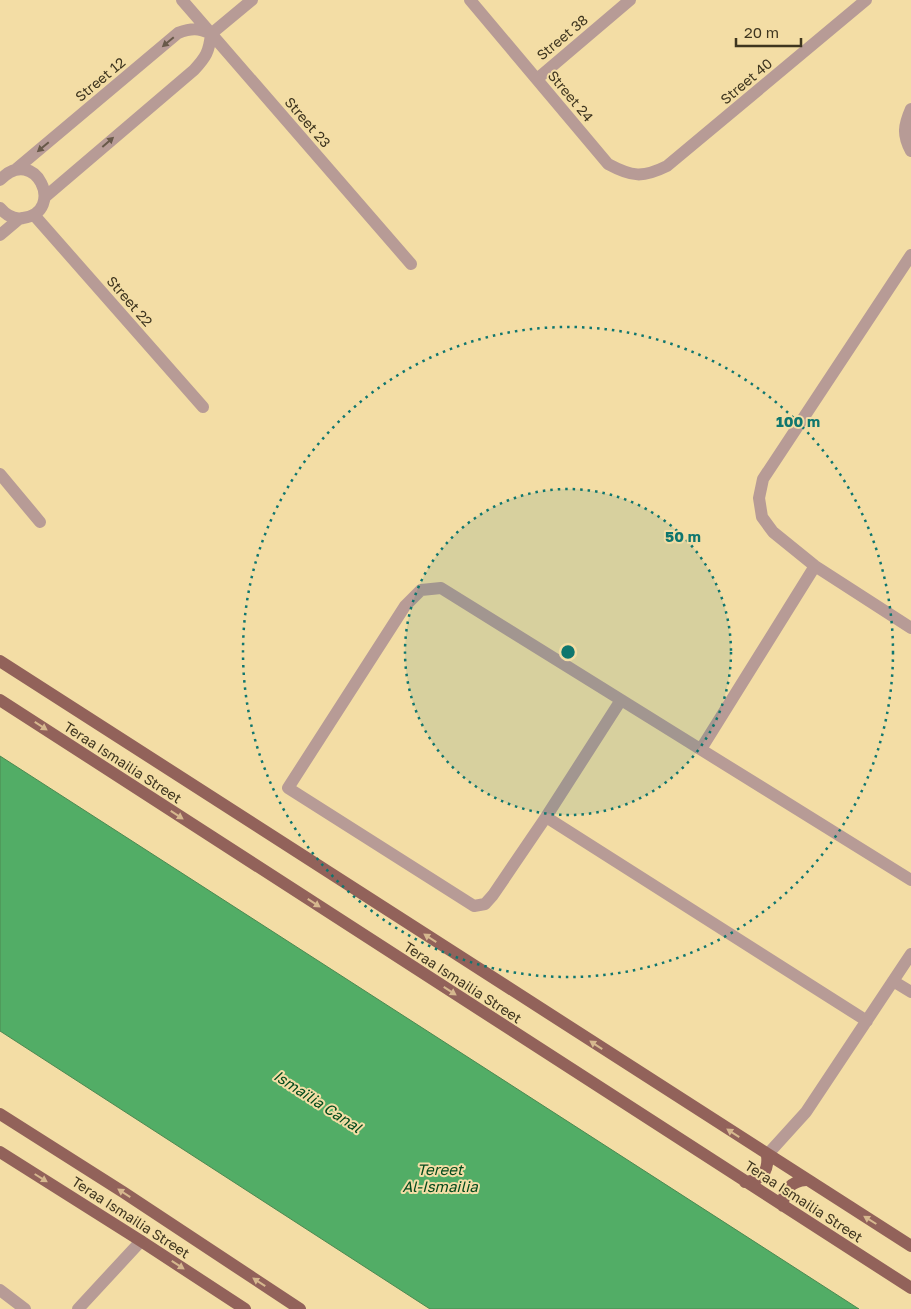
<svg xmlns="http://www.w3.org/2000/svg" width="911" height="1309" font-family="'Golos Text',sans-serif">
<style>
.water{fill:#52ad66;stroke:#4c8951}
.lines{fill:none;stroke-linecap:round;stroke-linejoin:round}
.service{stroke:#b79b96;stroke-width:12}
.minor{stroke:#b79b96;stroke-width:12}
.primary{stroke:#92625a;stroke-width:12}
.oneway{fill:#685949}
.oneway2{fill:#d6b88e}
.ring{fill:none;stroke:#0f766e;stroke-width:2.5;stroke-dasharray:2.5 5}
.labels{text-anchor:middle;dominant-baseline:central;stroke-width:4;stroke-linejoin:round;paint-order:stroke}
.street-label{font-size:14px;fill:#3e351f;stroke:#f3dda5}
.water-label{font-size:15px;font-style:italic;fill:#024a1c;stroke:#f3dda5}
.centre{fill:#0f766e;stroke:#f3dda5;stroke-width:2.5}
.ring-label{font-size:15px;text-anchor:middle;font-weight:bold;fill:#0f766e;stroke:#f3dda5;stroke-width:4;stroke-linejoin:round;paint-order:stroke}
</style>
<rect width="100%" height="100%" fill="#f3dda5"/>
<!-- water -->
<path class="water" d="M0 756 859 1309H430L0 1031Z"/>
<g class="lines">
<!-- service -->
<path class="service" d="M911 109C904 125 902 135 911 151
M911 255 763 479 759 498 762 517 773 532 815 566 911 628
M621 700 546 817 493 895 485 904 474 906 288 788 405 606 421 590 441 588C598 685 754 783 911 880
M701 749 815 566
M546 817 867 1021
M893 981 911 992
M767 1155 806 1112 911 954"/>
<!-- minor -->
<path class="minor" d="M182 0 411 264
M470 0 608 164C632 177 643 178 667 166L866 0
M537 79 630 0
M15 170 178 33C192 28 198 28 211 34
M0 180C35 143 67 212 23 218 13 220 6 215 0 208
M45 197 194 70C206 57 209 52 211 34L252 0
M34 215 203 407
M0 235 19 219
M0 474 40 522
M0 1290 25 1309
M78 1309 141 1241"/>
<!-- primary -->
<path class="primary" d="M0 661 911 1246
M0 700 911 1288
M0 1114 123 1192 300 1309
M0 1152 141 1241 245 1309
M745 1182C762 1180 769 1171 767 1155
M783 1206C783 1191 791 1181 806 1180"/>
</g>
<!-- one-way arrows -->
<defs><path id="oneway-solid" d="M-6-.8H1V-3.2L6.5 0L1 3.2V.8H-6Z" transform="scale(1.25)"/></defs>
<g class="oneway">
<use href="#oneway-solid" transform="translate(168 42) rotate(140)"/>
<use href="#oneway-solid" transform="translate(108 142) rotate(-41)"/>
<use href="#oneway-solid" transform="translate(43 147) rotate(140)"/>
</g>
<g class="oneway2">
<use href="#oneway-solid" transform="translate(41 726) rotate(33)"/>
<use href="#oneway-solid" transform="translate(177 815) rotate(33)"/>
<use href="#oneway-solid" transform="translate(314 903) rotate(33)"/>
<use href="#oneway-solid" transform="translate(430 938) rotate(-147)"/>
<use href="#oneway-solid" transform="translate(450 991) rotate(33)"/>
<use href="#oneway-solid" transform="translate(596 1045) rotate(-147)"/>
<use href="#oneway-solid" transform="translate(733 1133) rotate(-147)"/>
<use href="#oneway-solid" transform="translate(41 1178) rotate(32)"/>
<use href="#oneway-solid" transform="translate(124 1193) rotate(-147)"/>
<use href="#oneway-solid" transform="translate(870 1220) rotate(-148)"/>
<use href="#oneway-solid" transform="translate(178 1265) rotate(33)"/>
<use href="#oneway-solid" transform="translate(259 1282) rotate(-147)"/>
</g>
<!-- distance rings -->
<circle cx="568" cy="652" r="163" fill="#0f766e" fill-opacity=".12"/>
<g class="ring">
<circle cx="568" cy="652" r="163"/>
<circle cx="568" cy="652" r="325"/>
</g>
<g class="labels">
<!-- street labels -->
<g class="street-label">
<text transform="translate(562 37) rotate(-40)">Street 38</text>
<text transform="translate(100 79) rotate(-40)">Street 12</text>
<text transform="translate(746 81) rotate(-40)">Street 40</text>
<text transform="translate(571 96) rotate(50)">Street 24</text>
<text transform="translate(308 122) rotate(49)">Street 23</text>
<text transform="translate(130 301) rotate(49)">Street 22</text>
<text transform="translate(123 762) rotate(33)">Teraa Ismailia Street</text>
<text transform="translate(463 982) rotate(33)">Teraa Ismailia Street</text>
<text transform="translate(804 1201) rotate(33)">Teraa Ismailia Street</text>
<text transform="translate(131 1217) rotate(33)">Teraa Ismailia Street</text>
</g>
<!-- water labels -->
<g class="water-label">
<text transform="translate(318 1101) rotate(33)">Ismaïlia Canal</text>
<text x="440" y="1169">Tereet<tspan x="440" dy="17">Al-Ismailia</tspan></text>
</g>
</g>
<circle cx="568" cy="652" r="8" class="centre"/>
<g class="ring-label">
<text x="798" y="427">100 m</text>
<text x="683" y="542">50 m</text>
</g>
<!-- scale -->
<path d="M736 38v8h65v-8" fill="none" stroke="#3e351f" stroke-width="2.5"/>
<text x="744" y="38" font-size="15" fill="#3e351f" stroke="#f3dda5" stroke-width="4" paint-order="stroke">20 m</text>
</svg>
